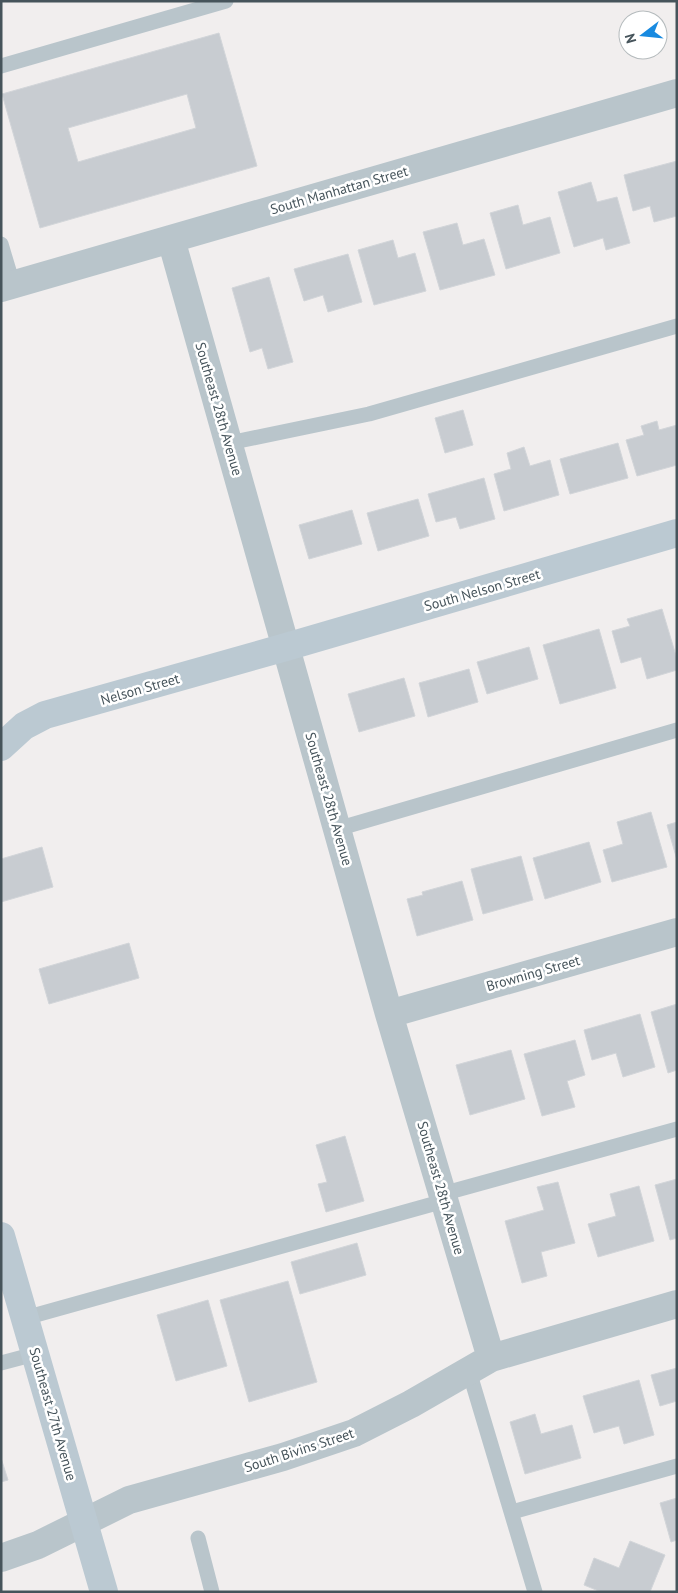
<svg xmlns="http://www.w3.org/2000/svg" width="678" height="1593" font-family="'PT Sans',sans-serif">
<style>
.building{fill:#c8ccd1;stroke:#d2d5d9;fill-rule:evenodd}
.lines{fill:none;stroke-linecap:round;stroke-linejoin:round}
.lane{stroke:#b9c5cb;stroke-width:15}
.street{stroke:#b9c5cb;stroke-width:28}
.secondary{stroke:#bbc9d2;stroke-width:28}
.labels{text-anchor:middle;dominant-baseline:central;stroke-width:5;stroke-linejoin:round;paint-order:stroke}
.street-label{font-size:14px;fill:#46545b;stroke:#fff}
</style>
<rect width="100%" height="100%" fill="#f1eeee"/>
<!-- building -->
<path class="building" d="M219 33 257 166 40 228 2 94ZM187 94 196 128 78 162 68 128Z
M677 161V216L654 222 650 206 633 211 624 175Z
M591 182 597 202 617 197 630 243 606 250 603 238 574 247 558 192Z
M518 205 523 225 550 217 560 253 506 269 490 213Z
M457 223 463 245 484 239 495 275 440 290 423 232Z
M393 240 398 258 415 253 426 291 374 305 358 250Z
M348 254 362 302 328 312 323 295 304 301 294 269Z
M269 277 293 362 268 369 262 348 250 352 232 288Z
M463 410 473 445 445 453 435 418Z
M657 421 659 430 677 425V465L637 476 626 440 644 435 641 426Z
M618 443 628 478 570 494 560 459Z
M524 447 530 466 550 460 559 495 504 511 494 474 511 469 507 453Z
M484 478 495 519 460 529 456 517 436 522 428 494Z
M418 499 429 536 378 551 367 513Z
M352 510 362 544 309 559 299 525Z
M662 609 677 659V670L647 679 641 657 621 663 612 631 630 626 627 619Z
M599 629 616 688 560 704 543 645Z
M529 647 538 679 487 694 477 662Z
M469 669 478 702 428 717 419 683Z
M404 678 415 716 359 732 348 694Z
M651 812 667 867 612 882 603 850 623 844 617 822Z
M677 822V860L667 825Z
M589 842 601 882 545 899 533 858Z
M42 847 53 887 1 902V859Z
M521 856 533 900 483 914 471 869Z
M462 881 473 920 417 936 407 899 423 895 422 892Z
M129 943 139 978 49 1004 39 969Z
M677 1004V1070L668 1073 651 1012Z
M640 1014 655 1067 623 1077 616 1053 592 1060 584 1030Z
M575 1040 585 1075 567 1081 575 1107 542 1116 524 1054Z
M511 1050 525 1099 470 1115 456 1065Z
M345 1136 364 1201 326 1212 318 1184 327 1182 316 1145Z
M677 1179V1238L670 1240 655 1185Z
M558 1182 575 1243 541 1252 547 1276 522 1283 505 1221 544 1210 537 1187Z
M639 1186 654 1241 598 1257 588 1224 616 1216 610 1194Z
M357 1243 366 1275 300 1294 291 1262Z
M288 1281 317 1382 249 1402 220 1300Z
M208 1300 227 1366 176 1381 157 1315Z
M677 1368V1401L660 1406 651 1375Z
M639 1380 654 1435 624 1444 619 1426 594 1433 583 1396Z
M535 1414 541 1434 572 1425 581 1458 525 1474 510 1422Z
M1 1458 8 1480 1 1482Z
M677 1498V1540L671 1542 660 1503Z
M630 1541 665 1555 650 1592H601L584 1585 594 1558 619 1568Z"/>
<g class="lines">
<!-- lane -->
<path class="lane" d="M1 66 226 1
M1 244 13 284
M229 443 369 414 677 326
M337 829 677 730
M442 1194 677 1129
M25 1318 444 1201
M1 1363 35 1354
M469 1371 535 1592
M512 1512 677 1466
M198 1538 212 1592"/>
<!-- street -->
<path class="street" d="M171 239 389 1014 491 1358
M1 288 677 93
M389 1014 677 932
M1 1558 38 1545 129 1500 283 1457 354 1433 411 1404 491 1358 677 1304"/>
<!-- secondary -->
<path class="secondary" d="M1 747 24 726 45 715 286 647 677 533
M1 1236 104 1592"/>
</g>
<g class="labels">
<!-- street labels -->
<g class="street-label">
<text transform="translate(339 190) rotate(-16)">South Manhattan Street</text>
<text transform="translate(219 409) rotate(74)">Southeast 28th Avenue</text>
<text transform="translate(482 590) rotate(-16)">South Nelson Street</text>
<text transform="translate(140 689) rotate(-16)">Nelson Street</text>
<text transform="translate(329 799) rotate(74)">Southeast 28th Avenue</text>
<text transform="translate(533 973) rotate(-16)">Browning Street</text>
<text transform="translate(441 1188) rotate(74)">Southeast 28th Avenue</text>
<text transform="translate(53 1414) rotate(74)">Southeast 27th Avenue</text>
<text transform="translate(299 1450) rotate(-18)">South Bivins Street</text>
</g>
</g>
<!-- border -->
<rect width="678" height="1593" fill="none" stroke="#46545b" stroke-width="5"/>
<!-- north arrow -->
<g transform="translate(643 35) rotate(254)"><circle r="24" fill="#ffffff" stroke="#b5bbbd"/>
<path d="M0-4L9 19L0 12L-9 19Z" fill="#188ae0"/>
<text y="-8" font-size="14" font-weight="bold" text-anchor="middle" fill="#46545b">N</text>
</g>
</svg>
